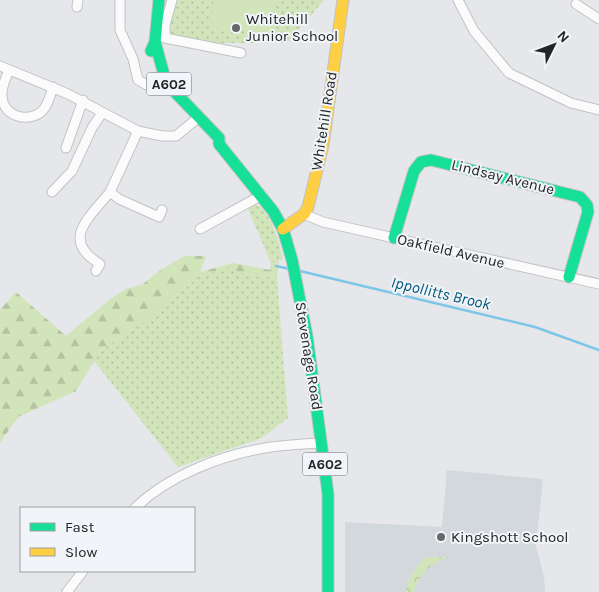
<svg xmlns="http://www.w3.org/2000/svg" width="599" height="592" font-family="Karla,sans-serif">
<style>
.built{fill:#d3d8dd}
.grass{fill:url(#grass-dots)}
.forest{fill:url(#forest-firs)}
.park{fill:url(#park-crowns)}
.garden{fill:#d2e4ba}
.lines{fill:none;stroke-linecap:round;stroke-linejoin:round}
.stream{stroke:#7dc5e9;stroke-width:2.5}
.street-casing{stroke:#c1c2c4;stroke-width:11}
.fast-casing{stroke:#c1c2c4;stroke-width:13}
.slow-casing{stroke:#c1c2c4;stroke-width:13}
.street{stroke:#fbfbfc;stroke-width:9}
.fast{stroke:#16e098;stroke-width:11}
.slow{stroke:#ffcf43;stroke-width:11}
.poi-dot{fill:#67686a;stroke:#f1f4f8;stroke-width:2}
.labels{text-anchor:middle;dominant-baseline:central;stroke-width:4;stroke-linejoin:round;paint-order:stroke}
.shield{fill:#f1f4f8;stroke:#616264;stroke-width:1}
.shield-label{font-size:14px;font-weight:bold;fill:#232425}
.poi-label{font-size:15px;fill:#232425;stroke:#f1f4f8;text-anchor:start}
.street-label{font-size:15px;fill:#232425;stroke:#f1f4f8}
.water-label{font-size:16px;font-style:italic;fill:#01587a;stroke:#f1f4f8}
</style>
<defs>
<pattern id="grass-dots" width="8" height="8" patternUnits="userSpaceOnUse" patternTransform="scale(1.25)"><rect width="8" height="8" fill="#d2e4ba"/><path d="M2 2h.1M6 6h.1" fill="none" stroke="#b4c3a0" stroke-width="1.8" stroke-linecap="round"/></pattern>
<pattern id="forest-firs" width="22" height="20" patternUnits="userSpaceOnUse" patternTransform="scale(1.25)"><rect width="22" height="20" fill="#d2e4ba"/><path d="M5 1l3.5 6h-7zM16 11l3.5 6h-7z" fill="#b4c3a0"/></pattern>
<pattern id="park-crowns" width="20" height="18" patternUnits="userSpaceOnUse" patternTransform="scale(1.25)"><rect width="20" height="18" fill="#d2e4ba"/><path d="M2 6a3 3 0 1 1 6 0M12 15a3 3 0 1 1 6 0" fill="none" stroke="#b4c3a0"/></pattern>
</defs>
<rect width="100%" height="100%" fill="#e5e7ea"/>
<!-- built -->
<path class="built" d="M447 470 543 479 536 546 544 577 545 592H345V522L442 527Z"/>
<!-- grass -->
<path class="grass" d="M178 0H324L287 43H215L171 35V19Z
M255 205C270 206 280 246 283 259L271 263 248 209Z
M225 266 245 274 277 278 288 418 262 438 178 467 94 361 101 350 164 309 190 283Z"/>
<!-- forest -->
<path class="forest" d="M184 256H206L200 272 233 263 270 270 271 263 279 260 277 278 245 274 225 267 190 283 164 309 101 350 76 391 18 417 0 443V310L16 292 66 336 109 300 126 289 143 284 159 271Z"/>
<!-- park -->
<path class="park" d="M425 557H448C430 564 420 573 414 592H405L410 576Z"/>
<!-- garden -->
<path class="garden" d="M213 0H276L274 32 211 28Z"/>
<g class="lines">
<!-- stream -->
<path class="stream" d="M276 266 290 269
M300 271 535 327 599 350"/>
<defs>
<path id="street" d="M120 0V30L133 59 138 80 147 85 166 78
M172 0 165 25V38L241 53
M458 0 474 31 509 73 571 103 599 110
M576 4 599 19
M77 7 78 0
M0 66 68 94 138 131 162 136H176L199 117
M9 70C6 78 1 88 2 96 3 116 26 123 41 112 48 106 50 96 53 87
M138 131 110 192 119 199 159 217 162 210
M66 148 83 100
M52 192 72 171 92 128 102 113
M304 214 323 222 599 284
M200 229 262 195
M96 271 100 264C60 240 89 218 110 192
M135 508C168 476 219 456 265 448 283 445 303 444 322 443
M67 592 83 571"/>
<path id="fast" d="M155 42 164 75 171 88 219 138V144L273 211 283 229 292 260 307 336 328 494V592
M151 51 155 42 159 0
M394 238 414 171 421 162 431 160 580 197 587 205 588 212 569 277"/>
<path id="slow" d="M283 229 304 214 308 207 323 145 343 0"/>
</defs>
<!-- street casing -->
<use href="#street" class="street-casing"/>
<!-- fast casing -->
<use href="#fast" class="fast-casing"/>
<!-- slow casing -->
<use href="#slow" class="slow-casing"/>
<!-- street -->
<use href="#street" class="street"/>
<!-- fast -->
<use href="#fast" class="fast"/>
<!-- slow -->
<use href="#slow" class="slow"/>
</g>
<!-- markers -->
<g class="poi-dot">
<circle cx="236" cy="28" r="5"/>
<circle cx="441" cy="537" r="5"/>
</g>
<g class="labels">
<!-- shield labels -->
<g class="shield">
<rect x="146.5" y="72.5" width="45" height="23" rx="4"/>
<rect x="302.5" y="452.5" width="45" height="23" rx="4"/>
</g>
<g class="shield-label">
<text x="169" y="84">A602</text>
<text x="325" y="464">A602</text>
</g>
<!-- poi labels -->
<g class="poi-label">
<text x="246" y="19">Whitehill<tspan x="246" dy="17">Junior School</tspan></text>
<text x="451" y="537">Kingshott School</text>
</g>
<!-- street labels -->
<g class="street-label">
<text transform="translate(324 121) rotate(-81)">Whitehill Road</text>
<text transform="translate(503 177) rotate(14)">Lindsay Avenue</text>
<text transform="translate(451 251) rotate(13)">Oakfield Avenue</text>
<text transform="translate(309 356) rotate(81)">Stevenage Road</text>
</g>
<!-- water labels -->
<g class="water-label">
<text transform="translate(441 293) rotate(13)">Ippollitts Brook</text>
</g>
</g>
<!-- legend -->
<rect x="20" y="507" width="175" height="65" fill="#f1f4f8" stroke="#9fa1a4"/>
<rect x="30" y="523" width="25" height="8" fill="#16e098" stroke="#9fa1a4"/>
<text x="65" y="532" font-size="15" fill="#232425">Fast</text>
<rect x="30" y="548" width="25" height="8" fill="#ffcf43" stroke="#9fa1a4"/>
<text x="65" y="557" font-size="15" fill="#232425">Slow</text>
<!-- north arrow -->
<g transform="translate(554 45) rotate(48)" stroke="#f1f4f8" stroke-width="4" paint-order="stroke">
<path d="M0-4L9 19L0 12L-9 19Z" fill="#232425"/>
<text y="-8" font-size="14" font-weight="bold" text-anchor="middle" fill="#232425">N</text>
</g>
</svg>
